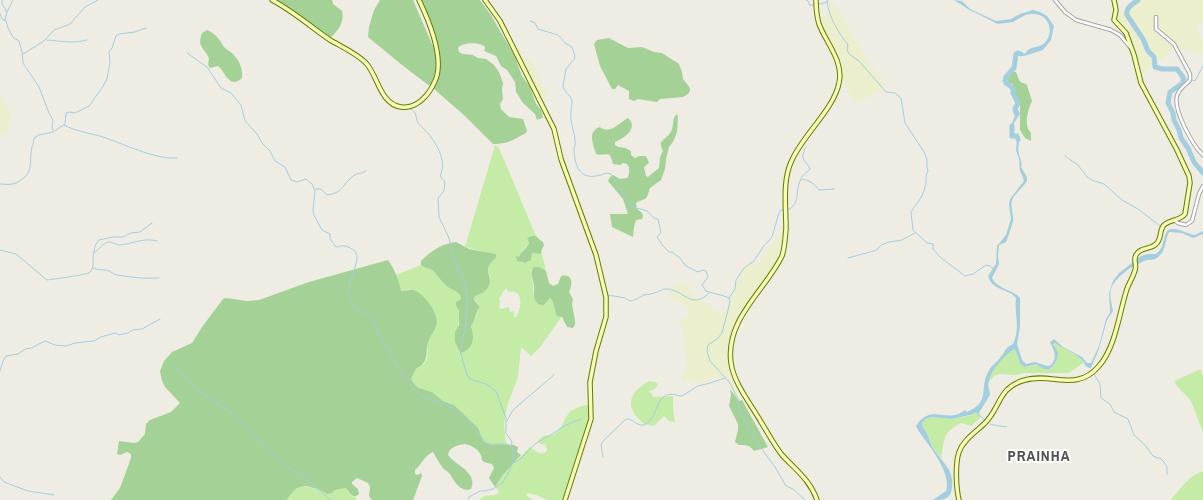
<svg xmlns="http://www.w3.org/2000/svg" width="1203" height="500" font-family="'Archivo Narrow',sans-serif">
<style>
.farmland{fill:#ebefce}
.grass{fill:#c5eca7;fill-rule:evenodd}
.forest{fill:#a4d196}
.water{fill:#a2cedf}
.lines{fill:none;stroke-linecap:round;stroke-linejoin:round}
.stream{stroke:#a2cedf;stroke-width:1}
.river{stroke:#a2cedf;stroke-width:5}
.street-casing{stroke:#a5a5a5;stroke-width:4.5}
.secondary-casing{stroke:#667a00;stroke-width:5.5}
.street{stroke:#fff;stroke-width:2.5}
.secondary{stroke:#f5fcb5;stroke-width:3.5}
.labels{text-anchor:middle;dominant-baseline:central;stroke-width:4;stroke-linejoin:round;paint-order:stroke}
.district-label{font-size:15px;font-weight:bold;letter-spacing:1px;fill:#515151;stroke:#fff}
</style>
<rect width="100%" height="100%" fill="#efece4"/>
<!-- farmland -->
<path class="farmland" d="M1142 0H1203V23H1199L1197 29 1203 40V53L1196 54 1184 49 1179 52 1174 46 1163 59 1140 75 1128 39 1115 21 1116 12 1128 11Z
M832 2 843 17 849 30 867 60 887 87 855 104 841 76 819 21 831 10 828 6Z
M516 46H518L522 55 530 60 534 65 545 91 548 93 543 104 514 49Z
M0 95 11 114 7 133 0 137Z
M783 231 781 249 777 261 739 316 731 335 728 346V358L729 373 734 386 742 400 740 401 730 389 728 379 725 377 717 378 702 383 695 381 682 383 681 377 687 365 684 341 680 320 689 316 686 304 672 300 670 290 671 287 683 282 698 297 721 315 729 305 740 275 745 266 750 263 757 264Z"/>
<!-- grass -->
<path class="grass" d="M495 145 499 148 536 236H531L527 238 529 244 521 252 519 262 523 263 531 257 532 253 537 254 541 250 546 271 539 267H536L531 271C531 279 535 285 533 293L548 300 550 298C555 303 554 311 557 316H562L541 346 531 356 521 347 518 377 507 406 504 424 506 444C495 443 494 446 483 441L480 435 454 405 443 401 432 392 419 388 415 385 411 379 416 369C420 367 426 363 427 358 428 354 427 347 428 342 430 332 441 325 435 313 429 303 419 296 410 289L401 291 399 283 396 275 421 265 433 271 442 280 444 284 460 293 461 299 456 306C466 319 447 347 462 353 474 348 474 337 471 326 476 320 475 315 480 307L478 303 474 300V297L483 292 490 278C487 268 488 264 496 258L486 252 465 247ZM506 288 508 292C524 288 522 308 516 317H514V311L510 312 509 307 501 309 499 307 500 302 499 298Z
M1054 343C1057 343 1079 357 1083 360V363L1069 373H1025L1015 375 1000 374 994 376 988 383C989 371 1004 355 1014 349 1019 354 1017 360 1024 367L1036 364 1045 370C1058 368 1060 353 1053 344Z
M1201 369V372L1203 375V432L1191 401 1177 386 1174 381Z
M649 381 655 382 658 384 655 389 649 391 652 394 653 397 673 396C673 405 673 413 675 422L669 421 664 416 654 426C651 425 647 425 645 424 642 423 642 422 640 420 623 404 632 391 649 381Z
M586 405H588L590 414 588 428 579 448 562 500H547L536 495 528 493 526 495 532 500H479C488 492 491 498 499 493L498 490 495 487 502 476 530 447C535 450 539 456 546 452L547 449 546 445 540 444 537 441 545 435C562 439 562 418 571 411 575 408 581 406 586 405Z
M974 412 978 414 980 412V418L971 426 961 423C949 430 945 433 943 447 942 452 941 454 942 459L933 449 926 431 923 428 922 423 926 419 932 417 952 419 973 415Z
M1203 471V500H1171C1180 489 1189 475 1203 471Z
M301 486C308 486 311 489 317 488L327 494 335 490 346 488 351 496 355 497 357 500H287L290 494Z"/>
<!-- forest -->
<path class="forest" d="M270 0H332L333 4 342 11C345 23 337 32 329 39L287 9Z
M380 0H413L435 51 436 69 431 86 427 84 402 65 368 37 369 27 374 10Z
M418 0H480L491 15 515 57 522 76 530 87 536 104 541 110 543 117 542 118 537 120 535 114 523 103 516 92 515 82 507 70 501 66 496 56 484 51 485 47C480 42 463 42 458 48L459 52 463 54 473 55 478 58 486 59 494 65 499 72 503 83 502 90 503 99 500 104 501 109 509 117 523 119 527 131 526 133C513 140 508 144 493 144L465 116 434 89 439 70 438 54Z
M207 30C215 33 220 40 224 47 226 49 229 51 232 53 239 60 243 68 242 78 229 90 225 71 218 66L210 68C207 64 209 62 209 58 203 46 197 47 202 33Z
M609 38 628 48 642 47 654 52 662 53 679 64 682 72 683 79 690 88V91L688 94 683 97 660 99 657 102 638 99 634 101 629 99V91L618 85 615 89H612L600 66 594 44 597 40Z
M1013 72H1016L1019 80 1022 83H1024L1027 85 1032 101C1028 110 1023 125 1031 133V141L1025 138 1020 130V106L1014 95 1013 84 1007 82 1010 74Z
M677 114 678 116 677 132 673 142 669 147 666 159 665 169 661 180 650 188 647 197 645 199 637 202 636 204 637 209 642 213 643 216 642 219 636 220 634 227 633 237 612 227 610 214H628L623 199 608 181 610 177 613 175 620 179 627 178C630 174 630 168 627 164L623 163 620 165 613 164 610 155C606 153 601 156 596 154 593 144 587 131 600 127 610 135 619 123 628 118 639 128 624 138 615 142V145L618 147 625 148 631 151V155L635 158 640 156H646L649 163 644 167 646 176 648 177 659 168 660 157 663 151 661 147V142C665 138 671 134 672 129 674 123 672 119 677 114Z
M531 236H536L540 240 543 242 544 245 540 254 532 253 531 260 525 263 517 261 516 256 519 257C521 251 527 249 529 243L527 238Z
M456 242 469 249 496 254V258C479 271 496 277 487 289 484 293 478 294 474 297V300L480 307C474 315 476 320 471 326 474 337 475 347 462 353L459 351 455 342V332L459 325V311L456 306V302L461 299C460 291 453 291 448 287 442 283 438 275 433 271 429 268 425 268 421 265V261C432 250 442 244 456 242Z
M388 260C395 270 399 280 401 291 405 291 409 289 413 290 422 292 437 311 437 321 437 328 431 334 429 340 424 352 431 361 416 369L411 379 415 385 419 388 432 392 443 401 454 405 478 428 483 441 492 445 499 444 514 445 518 447 517 452 521 455 502 476 495 487 489 478 494 468 492 464C477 461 485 460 479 452 476 448 470 445 465 444 458 445 449 447 448 455 456 466 478 472 471 489 462 493 454 482 450 474 448 472 445 470 443 468 439 463 436 457 433 452 424 456 422 464 415 470V474L418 475 421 473 422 476 413 500H372L369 496 370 487 368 483 357 478 352 482V484L358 489 359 494C353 500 350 493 346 488L335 490 332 493 327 494 317 488C312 489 310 486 305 486 297 486 290 494 287 500H111L120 488 131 458V454L127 452 120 455 117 454 119 441 134 443 138 442 145 434 146 424 150 420 171 412 180 403 165 387 162 381 160 371 164 361 172 352 192 343 202 327 223 299 226 298 247 301 259 300 309 282Z
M534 267H539L546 271 549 283 553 286 558 284 561 276C573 273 573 284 569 292L573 299C570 307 576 316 575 325L573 328 567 327 562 317 557 316C554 311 555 303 550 298L544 305C531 305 535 293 534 285 533 278 529 274 534 267Z
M730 389 739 401 742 400 768 447 754 451C750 445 746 445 739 445L735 442 738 430V424L729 406 731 395Z"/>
<!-- water -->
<path class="water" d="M954 0 962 1 970 9 996 21 1011 19 1020 14 1033 10 1040 12 1047 16 1054 26 1051 40 1043 50 1024 56 1020 55 1018 56 1016 54 1017 52H1020L1024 54C1026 53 1027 51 1028 50 1035 45 1041 49 1047 40 1054 28 1047 14 1033 14 1025 13 1019 19 1013 22 1008 23 1002 23 998 24L974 12 971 11Z
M1014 105H1016L1020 114 1014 123V133L1019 137C1020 144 1017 148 1019 154 1020 160 1023 161 1021 167L1027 177V181C1023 187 1017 192 1013 198 1009 206 1014 213 1013 221 1011 228 1009 235 1006 242L999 245 998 255 999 264 992 278C997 289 1012 289 1020 298V327L1017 344 1022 360 1026 364 1035 362 1047 366 1051 365C1058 357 1054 351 1050 342L1054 339 1063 347 1082 357 1087 363H1091L1099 346 1106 319 1110 313 1109 293 1113 281 1119 273 1141 256 1148 254H1156C1160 251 1162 247 1163 243 1165 237 1165 228 1173 229 1181 229 1188 234 1195 235L1203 231V234L1193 238 1182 233 1169 232C1165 240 1166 251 1158 257 1154 261 1149 259 1144 261 1132 266 1115 277 1111 289 1109 296 1112 304 1113 311L1107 320 1099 349 1091 368H1089C1083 365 1085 362 1081 359 1075 353 1063 348 1055 343L1053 344C1055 347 1057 350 1058 353 1058 360 1052 372 1044 369 1041 368 1038 365 1036 364L1024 367C1017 362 1019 354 1014 349 1005 355 992 369 989 380 987 385 990 390 990 395 989 396 980 412 978 414L974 412V414L952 419 932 417 926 419 922 423 923 428C929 433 929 443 934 450 939 457 945 463 949 470 953 476 954 492 948 497 944 500 938 500 933 500L946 491C952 472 928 445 918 430L916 426C932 402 946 425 965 410L967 412C991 402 979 389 988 372 991 366 996 363 1000 358 1006 351 1004 348 1013 344 1021 327 1014 315 1016 298 1008 288 992 291 988 276L996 264 997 246 1006 235 1011 219 1009 205 1010 199 1024 181 1022 175 1020 171 1019 159 1016 150 1017 139C1006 133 1013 123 1015 115L1013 108Z"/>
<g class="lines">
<!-- stream -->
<path class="stream" d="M2 0V4L7 12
M806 0 809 2V5H814
M827 0C828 17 839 33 848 45L847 49 849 54 859 61 886 92 895 93 901 98 905 123 924 152 927 159V167L928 171C925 176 927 181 925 187 923 197 917 203 911 212L913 230 927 243 933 244V249L940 257 965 276 973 274 986 265 990 266 994 269
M817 5 827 2
M0 14 2 19 6 21 8 28 13 37 19 41 22 52 23 63 39 87 49 113 53 120 52 126 53 130
M5 20 7 12 13 0
M530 21 535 23 538 29 558 35 565 43 572 47 574 53 575 58 566 69 563 86C564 92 571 95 572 101 572 107 570 114 571 120 572 127 575 134 575 141 576 144 574 147 574 150 575 173 585 182 606 173L611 174 631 205C636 210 643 208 648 212 653 216 651 218 658 219L661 233 657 237 663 246 669 252H672L680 258 686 266 698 272 703 270 706 271 708 277 702 285 706 291 724 296 729 298
M47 40C61 41 73 44 87 40
M187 53 207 67 221 88 231 93 241 105 245 121 257 134 262 143 270 151 275 161 285 167 291 180 297 182 306 179 312 184 315 191 313 210 314 215 322 230 330 234V239L336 247C339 247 342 245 345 246 376 254 335 283 354 306 359 311 367 313 371 318 375 323 376 330 379 335 382 341 387 347 390 353 398 366 404 380 415 391 427 402 444 401 456 411 464 417 471 424 478 432 481 436 483 440 487 444H507L511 446
M23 54 44 41 54 30 70 24 85 7 98 0
M1184 79H1189L1195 81 1203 66
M411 109C418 114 415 117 418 123 419 125 423 128 425 130 435 141 448 160 440 176L445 182 444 191 438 198 439 217 449 238 453 255 464 281 467 297 466 323 460 351 467 375 470 379 486 384 496 391 506 418V433L512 442 511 446 513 450 512 465 508 474 502 483 493 489 485 491H480L469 497 468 500
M64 125C75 131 88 133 100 136 122 143 155 160 177 158
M1065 156 1078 165 1087 177 1094 181 1104 184 1122 200 1138 209 1160 226
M801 179C809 180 815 184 819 190L834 189
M0 184C4 184 8 185 12 184 15 184 18 182 21 180 32 173 30 165 31 153 31 148 34 143 34 138L39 135 53 132 65 124 66 113 70 112 75 113 89 106 102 88 107 79 110 62 109 52 112 48 116 36 119 34 135 32 146 28
M315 189H321L327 195C342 194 344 183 353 176 357 173 363 173 366 171
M783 210H781L779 213 772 237 763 247 754 261 744 268 736 280 735 289 729 298 730 301 728 310 722 333 718 338 708 345 707 351 710 361 730 383 738 399 740 409 742 416 756 441 775 467 786 486 793 489 805 500
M788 210C801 203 795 191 800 181 802 175 806 173 810 169 805 158 799 161 806 147
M0 250 16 254 47 280C53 279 88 275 90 272 94 268 93 263 93 258 94 251 94 245 99 240L113 237H123L131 233 140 232 152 223
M94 253C99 250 101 245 106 243 110 240 116 245 120 245 132 244 145 237 157 241
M848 258 877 250 881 245 889 242 902 240 915 233
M93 268C100 271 103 269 109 271 112 272 114 275 117 275 131 277 144 279 159 278
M608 295 625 298 630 301C637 300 639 297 644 295 649 294 653 294 657 292 660 291 662 289 666 289 684 289 691 311 709 293
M174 365 196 389 237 417 263 446 282 463 306 479 331 500
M0 371 3 361 6 356 18 354 25 349 31 348 45 341 55 345 66 346 75 343 94 341 101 337 115 333 119 335 128 333 133 330 142 329 160 319
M1094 374 1100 384 1101 398 1110 404 1114 412 1128 419 1134 435 1145 445 1153 456 1161 459 1164 462 1167 467V474
M978 414 985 420
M507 421 513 410 554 375
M990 424 994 425 1007 427
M603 457 601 445 603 441 626 419C633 418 636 426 643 425 657 422 654 400 667 395 672 393 677 396 682 396L698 386 710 383 725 378
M512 464 520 459 535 444 554 433 564 426 581 419
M0 477 4 482 28 491 54 495"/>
<!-- river -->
<path class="river" d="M1138 0C1133 4 1125 8 1127 15L1143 39 1148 51 1154 57 1155 67 1162 69H1177L1183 77V83L1170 92 1168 103 1173 113 1174 120 1179 130 1181 138 1188 148 1194 162 1203 173
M1016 113 1015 109 1018 103 1013 93V88L1006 83 1005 81 1006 77 1014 68 1016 54 1018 53 1021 54
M1012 126V136H1017L1018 139"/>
<defs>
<path id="street" d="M1055 0 1065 12 1076 20 1111 30 1120 35 1130 47
M1156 17V29L1174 44 1190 74V80C1185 86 1179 88 1177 96 1173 110 1193 146 1203 155
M1175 221 1178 223 1186 225 1192 221 1199 194 1203 186"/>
<path id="secondary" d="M272 0C293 11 311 27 330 40 342 47 356 53 366 63 378 76 380 104 401 107 417 109 429 95 435 81 445 59 429 21 419 0
M485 0 500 21 554 129 561 159 596 255 606 297V317L596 351 590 382 591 419 565 500
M816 0C816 8 817 17 819 24 826 43 844 61 839 83 834 109 803 135 792 160 782 180 786 207 786 229 785 238 785 247 782 256 765 291 725 319 731 363 734 384 751 404 761 422 768 433 774 445 782 455 796 470 810 480 817 500
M959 500C956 488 955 464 959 452 963 440 976 432 985 423 1001 407 998 387 1025 380 1052 372 1076 393 1099 366 1115 348 1119 315 1126 292 1128 284 1133 278 1135 270 1137 265 1133 260 1136 255 1140 247 1150 250 1156 244 1162 239 1159 230 1164 225 1171 219 1180 221 1185 214L1190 183 1189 176 1177 150 1141 83 1134 55 1126 33 1114 20 1116 10 1114 0"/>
</defs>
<!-- street casing -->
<use href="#street" class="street-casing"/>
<!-- secondary casing -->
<use href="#secondary" class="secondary-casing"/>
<!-- street -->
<use href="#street" class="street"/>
<!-- secondary -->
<use href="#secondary" class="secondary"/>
</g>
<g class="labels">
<!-- district labels -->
<g class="district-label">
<text x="1039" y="455">PRAINHA</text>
</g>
</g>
</svg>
